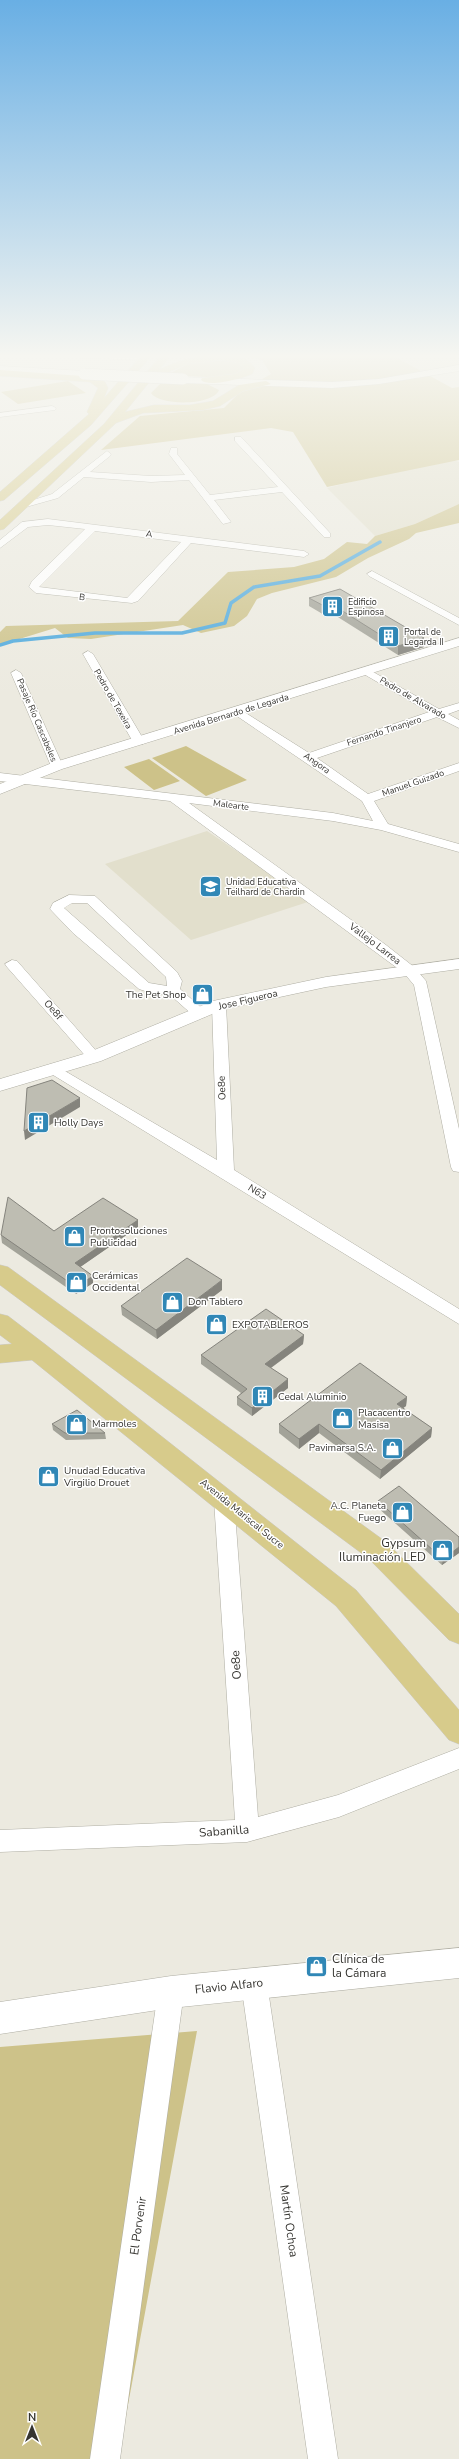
<svg xmlns="http://www.w3.org/2000/svg" width="459" height="2459" font-family="'Nunito Sans',sans-serif">
<style>
.built{fill:#e2dfcc}
.green{fill:#cdc289}
.lines{fill:none;stroke-linecap:round;stroke-linejoin:round}
.stream{stroke:#4ca8dd;stroke-width:3.5}
.minor-casing{stroke:#afaea3;stroke-width:1}
.tertiary-casing{stroke:#afaea3;stroke-width:1}
.secondary-casing{stroke:#afaea3;stroke-width:1}
.primary-casing{stroke:#cbcac9;stroke-width:1}
.minor{fill:#fff;fill-rule:evenodd}
.tertiary{fill:#fff;fill-rule:evenodd}
.secondary{fill:#fff;fill-rule:evenodd}
.primary{fill:#d7cb8b;fill-rule:evenodd}
.secondary-bridge-casing{stroke:#afaea3;stroke-width:12;stroke-linecap:butt}
.secondary-bridge{stroke:#fff;stroke-width:11}
.wall{fill:#a3a399}
.shaded-wall{fill:#85847d}
.building{fill:#bebdb2;stroke:#85847d}
.labels{text-anchor:middle;dominant-baseline:central;stroke-width:3;stroke-linejoin:round;paint-order:stroke}
.far-street-label{font-size:9px;fill:#363531;stroke:#fff}
.far-poi-label{font-size:9px;fill:#363531;stroke:#fff;text-anchor:start}
.street-label{font-size:10px;fill:#363531;stroke:#fff}
.poi-label{font-size:10px;fill:#363531;stroke:#fff;text-anchor:start}
.near-poi-label{font-size:12px;fill:#363531;stroke:#fff;text-anchor:end}
.near-street-label{font-size:12px;fill:#363531;stroke:#fff}
</style>
<rect width="100%" height="100%" fill="#eceae0"/>
<!-- built -->
<path class="built" d="M385 354H459V365L419 371Z
M448 458 459 462V504L415 524 375 536 327 488Z
M207 831 311 901 191 940 105 864Z"/>
<!-- green -->
<path class="green" d="M235 354H390L452 388 459 387V460L327 487 293 432 271 428 101 450 140 416 224 408 241 391 271 374 262 360Z
M224 360 236 361 246 367 245 372 225 378 167 375 189 363Z
M164 380 205 383 219 390C213 406 159 406 151 393Z
M68 381 86 393 18 404 1 392Z
M459 504V523L416 533 409 539 368 558 336 577 272 593 257 599 247 616 234 626 201 633 183 625 91 639 68 638 55 628 0 645V632L6 626 178 621 228 572 294 567 324 559 347 542 367 544 375 536 415 524Z
M186 746 247 780 206 796 152 758Z
M149 759 180 781 154 790 124 767Z
M197 2031 118 2459H0V2047Z"/>
<g class="lines">
<!-- stream -->
<path class="stream" d="M0 645 13 641 95 633H182L225 623 231 603 254 587 320 576 380 542"/>
<defs>
<path id="minor" d="M58 354 144 356 148 358 144 360 61 357Z
M52 406 56 408 55 410 0 417V413Z
M235 437H241L330 533V537H324L282 492 214 500 231 522 223 524 189 480 151 482 84 477 58 498 26 507 21 504 52 494 107 451 111 454 110 456 90 472 151 476 185 475 169 454 171 448H177V454L210 495 278 487 235 441Z
M48 519 304 551 309 554 304 557 191 543 138 601 132 603 36 593 29 587 32 581 85 529 48 525 28 527 0 548V540L22 522ZM95 531 181 542 127 598 39 587Z
M372 571 459 618V625L369 576 367 574Z
M88 651 93 654 145 742 143 744H135L133 742 83 654Z
M366 668 439 709 459 703V710L448 714 459 720V728L437 717 317 758 368 794 459 763V771L374 801 388 824 459 844V852L381 830 333 821 189 803 386 945 414 967 426 981 459 1129V1172L453 1171 451 1167 414 985 404 973 170 801 0 781V773L333 813 373 821 362 801 231 712 233 710H241L309 753 429 712 362 673V669Z
M16 670 21 673 63 766 61 769 57 770 51 766 11 673Z
M69 895 95 896 177 972 182 981 180 989 205 1011 207 1014 205 1017H195L169 994H154L139 989 73 933 50 909 53 903ZM72 903H87L166 977 167 986 149 983 64 908Z
M12 960 17 961 99 1054 102 1057 99 1060H89L7 967 5 964Z
M219 1001 226 1005 234 1170 459 1309V1324L45 1070 48 1067H58L217 1160 212 1005Z
M224 1492 231 1494 234 1500 258 1817 338 1795 459 1748V1769L339 1817 247 1842 0 1852V1830L235 1820 214 1500 217 1494Z
M254 1970 263 1974 267 1983 338 2459H308L241 1983 245 1974Z
M171 1979 180 1983 184 1992 120 2459H90L158 1992 162 1983Z"/>
<path id="tertiary" d="M459 638V646L62 769 0 794V784L52 763Z
M459 959V969L326 987 224 1009 101 1061 0 1091V1079L87 1053 213 1001 326 977Z
M459 1948V1978L171 2008 0 2034V2002L171 1976Z"/>
<path id="secondary" d="M459 365V371L379 384 332 388 181 383 176 380 181 377 332 382 379 379Z
M0 366 84 371 89 374 84 377 0 372Z"/>
<path id="primary" d="M143 354H153L91 425 4 500 0 501V492L89 414 87 412 98 388 90 382 0 376V370L96 377 105 382 108 388 104 398Z
M162 354H172L159 370C183 358 235 341 255 368L252 374C243 378 209 388 201 380L202 378 235 374 245 368 236 362 220 360 187 364 151 380 125 412 154 405H190L213 401 239 385 266 381 271 384 243 391 220 406 203 410 143 413 116 423 4 529 0 530V520L104 424Z
M0 1265 8 1267 386 1542 459 1614V1644L449 1640 368 1558 0 1285Z
M0 1314 8 1316 46 1345 356 1590 459 1710V1744L449 1740 336 1606 32 1360 0 1363V1345L12 1344 0 1335Z"/>
</defs>
<!-- minor casing -->
<use href="#minor" class="minor-casing"/>
<!-- tertiary casing -->
<use href="#tertiary" class="tertiary-casing"/>
<!-- secondary casing -->
<use href="#secondary" class="secondary-casing"/>
<!-- primary casing -->
<use href="#primary" class="primary-casing"/>
<!-- minor -->
<use href="#minor" class="minor"/>
<!-- tertiary -->
<use href="#tertiary" class="tertiary"/>
<!-- secondary -->
<use href="#secondary" class="secondary"/>
<!-- primary -->
<use href="#primary" class="primary"/>
<defs>
<path id="secondary-bridge" d="M84 374 183 379"/>
</defs>
<!-- secondary-bridge casing -->
<use href="#secondary-bridge" class="secondary-bridge-casing"/>
<!-- secondary-bridge -->
<use href="#secondary-bridge" class="secondary-bridge"/>
</g>
<!-- wall -->
<path class="wall" d="M340 589 424 647 398 655 333 614 326 616 309 606V598Z
M138 1220V1227L80 1267 93 1283 76 1294 2 1243 1 1235 54 1231Z
M222 1290 157 1339 122 1315 121 1306Z
M304 1335 303 1344 271 1368 288 1379V1388L252 1416 237 1405V1397L241 1393 201 1364V1355Z
M407 1397 406 1406 403 1408 432 1428 431 1437 380 1479 319 1433 299 1449 279 1433V1424Z
M52 1424 105 1433 106 1439 66 1440 53 1430Z
M378 1501 459 1537V1553L442 1565 377 1507Z"/>
<!-- shaded-wall -->
<path class="shaded-wall" d="M333 605V614L326 616V607Z
M424 638V647L398 655V646Z
M80 1098V1107L25 1140 24 1131Z
M138 1220V1227L76 1270 75 1263Z
M93 1276V1283L76 1294V1287Z
M222 1280V1290L157 1339 156 1330Z
M304 1335 303 1344 265 1372V1364Z
M288 1379V1388L252 1416V1408Z
M407 1397 406 1406 396 1413 397 1404Z
M319 1424V1433L299 1449V1439Z
M432 1428 431 1437 380 1479 381 1470Z
M459 1547V1553L442 1565 443 1559Z"/>
<!-- building -->
<path class="building" d="M340 589 424 638 398 646 333 605 326 607 309 598Z
M52 1080 80 1098 24 1131 27 1088Z
M8 1197 54 1231 103 1198 138 1220 75 1263 93 1276 76 1287 1 1235Z
M187 1258 222 1280 156 1330 121 1306Z
M266 1309 304 1335 265 1364 288 1379 252 1408 237 1397 247 1389 201 1355Z
M360 1363 407 1397 397 1404 432 1428 381 1470 319 1424 299 1439 279 1424Z
M77 1410 105 1433H65L52 1424Z
M399 1486 459 1537V1547L443 1559 378 1501Z"/>
<!-- sky -->
<linearGradient id="sky" x2="0" y2="1"><stop stop-color="#69afe4"/><stop offset="0.51" stop-color="#f6f6f1"/><stop offset="1" stop-color="#f6f6f1" stop-opacity="0"/></linearGradient>
<rect width="459" height="698" fill="url(#sky)"/>
<!-- icons -->
<defs>
<symbol id="building-square" viewBox="-11 -11 22 22"><rect x="-9" y="-9" width="18" height="18" rx="4" fill="#3087b6" stroke="#fff"/><path d="M-4-6H4V6H1V3H-1V6H-4ZM-2.5-4.3h1.7v1.8h-1.7ZM.8-4.3h1.7v1.8H.8ZM-2.5-1h1.7V.8h-1.7ZM.8-1h1.7V.8H.8Z" fill="#fff"/></symbol>
<symbol id="university-square" viewBox="-11 -11 22 22"><rect x="-9" y="-9" width="18" height="18" rx="4" fill="#3087b6" stroke="#fff"/><path d="M0-5L7-2L0 1L-7-2ZM-4 1L0 2.5L4 1V4Q0 6-4 4Z" fill="#fff"/></symbol>
<symbol id="shop-square" viewBox="-11 -11 22 22"><rect x="-9" y="-9" width="18" height="18" rx="4" fill="#3087b6" stroke="#fff"/><path d="M-5-2.5h2.3a2.7 3.5 0 0 1 5.4 0H5L5.5 6h-11ZM-1.5-2.5h3a1.5 2.3 0 0 0-3 0Z" fill="#fff"/></symbol>
</defs>
<g fill-rule="evenodd">
<use href="#building-square" x="320" y="594" width="25" height="25"/>
<use href="#building-square" x="376" y="624" width="25" height="25"/>
<use href="#university-square" x="198" y="874" width="25" height="25"/>
<use href="#shop-square" x="190" y="982" width="25" height="25"/>
<use href="#building-square" x="26" y="1110" width="25" height="25"/>
<use href="#shop-square" x="62" y="1224" width="25" height="25"/>
<use href="#shop-square" x="64" y="1270" width="25" height="25"/>
<use href="#shop-square" x="160" y="1290" width="25" height="25"/>
<use href="#shop-square" x="204" y="1312" width="25" height="25"/>
<use href="#building-square" x="250" y="1384" width="25" height="25"/>
<use href="#shop-square" x="330" y="1406" width="25" height="25"/>
<use href="#shop-square" x="64" y="1412" width="25" height="25"/>
<use href="#shop-square" x="380" y="1436" width="25" height="25"/>
<use href="#shop-square" x="36" y="1464" width="25" height="25"/>
<use href="#shop-square" x="390" y="1500" width="25" height="25"/>
<use href="#shop-square" x="430" y="1538" width="25" height="25"/>
<use href="#shop-square" x="304" y="1954" width="25" height="25"/>
</g>
<g class="labels">
<!-- far-street labels -->
<g class="far-street-label">
<text transform="translate(149 534) rotate(7)">A</text>
<text transform="translate(82 597) rotate(6)">B</text>
<text transform="translate(413 698) rotate(30)">Pedro de Alvarado</text>
<text transform="translate(113 699) rotate(60)">Pedro de Texeira</text>
<text transform="translate(231 714) rotate(-17)">Avenida Bernardo de Legarda</text>
<text transform="translate(37 720) rotate(67)">Pasaje Río Cascabeles</text>
<text transform="translate(384 731) rotate(-18)">Fernando Tinanjero</text>
<text transform="translate(317 763) rotate(35)">Angora</text>
<text transform="translate(413 783) rotate(-19)">Manuel Guizado</text>
<text transform="translate(231 805) rotate(7)">Malearte</text>
</g>
<!-- far-poi labels -->
<g class="far-poi-label">
<text x="348" y="602">Edificio<tspan x="348" dy="10">Espinosa</tspan></text>
<text x="404" y="632">Portal de<tspan x="404" dy="10">Legarda II</tspan></text>
<text x="226" y="882">Unidad Educativa<tspan x="226" dy="10">Teilhard de Chardin</tspan></text>
</g>
<!-- street labels -->
<g class="street-label">
<text transform="translate(375 944) rotate(37)">Vallejo Larrea</text>
<text transform="translate(248 1000) rotate(-13)">Jose Figueroa</text>
<text transform="translate(53 1010) rotate(49)">Oe8f</text>
<text transform="translate(222 1088) rotate(-92)">Oe8e</text>
<text transform="translate(257 1192) rotate(32)">N63</text>
<text transform="translate(242 1514) rotate(39)">Avenida Mariscal Sucre</text>
</g>
<!-- poi labels -->
<g class="poi-label">
<text x="186" y="995" text-anchor="end">The Pet Shop</text>
<text x="54" y="1123">Holly Days</text>
<text x="90" y="1231">Prontosoluciones<tspan x="90" dy="12">Publicidad</tspan></text>
<text x="92" y="1276">Cerámicas<tspan x="92" dy="12">Occidental</tspan></text>
<text x="188" y="1302">Don Tablero</text>
<text x="232" y="1325">EXPOTABLEROS</text>
<text x="278" y="1397">Cedal Aluminio</text>
<text x="358" y="1413">Placacentro<tspan x="358" dy="12">Masisa</tspan></text>
<text x="92" y="1424">Marmoles</text>
<text x="376" y="1448" text-anchor="end">Pavimarsa S.A.</text>
<text x="64" y="1471">Unudad Educativa<tspan x="64" dy="12">Virgilio Drouet</tspan></text>
<text x="386" y="1506" text-anchor="end">A.C. Planeta<tspan x="386" dy="12">Fuego</tspan></text>
</g>
<!-- near-poi labels -->
<g class="near-poi-label">
<text x="426" y="1543">Gypsum<tspan x="426" dy="14">Iluminación LED</tspan></text>
<text x="332" y="1959" text-anchor="start">Clínica de<tspan x="332" dy="14">la Cámara</tspan></text>
</g>
<!-- near-street labels -->
<g class="near-street-label">
<text transform="translate(236 1665) rotate(-94)">Oe8e</text>
<text transform="translate(224 1831) rotate(-4)">Sabanilla</text>
<text transform="translate(229 1986) rotate(-6)">Flavio Alfaro</text>
<text transform="translate(289 2221) rotate(82)">Martín Ochoa</text>
<text transform="translate(138 2226) rotate(-82)">El Porvenir</text>
</g>
</g>
<!-- north arrow -->
<g transform="translate(32 2427)" stroke="#ffffff" stroke-width="3" paint-order="stroke">
<path d="M0-3L7 15L0 10L-7 15Z" fill="#363531"/>
<text y="-6" font-size="11" font-weight="bold" text-anchor="middle" fill="#363531">N</text>
</g>
</svg>
